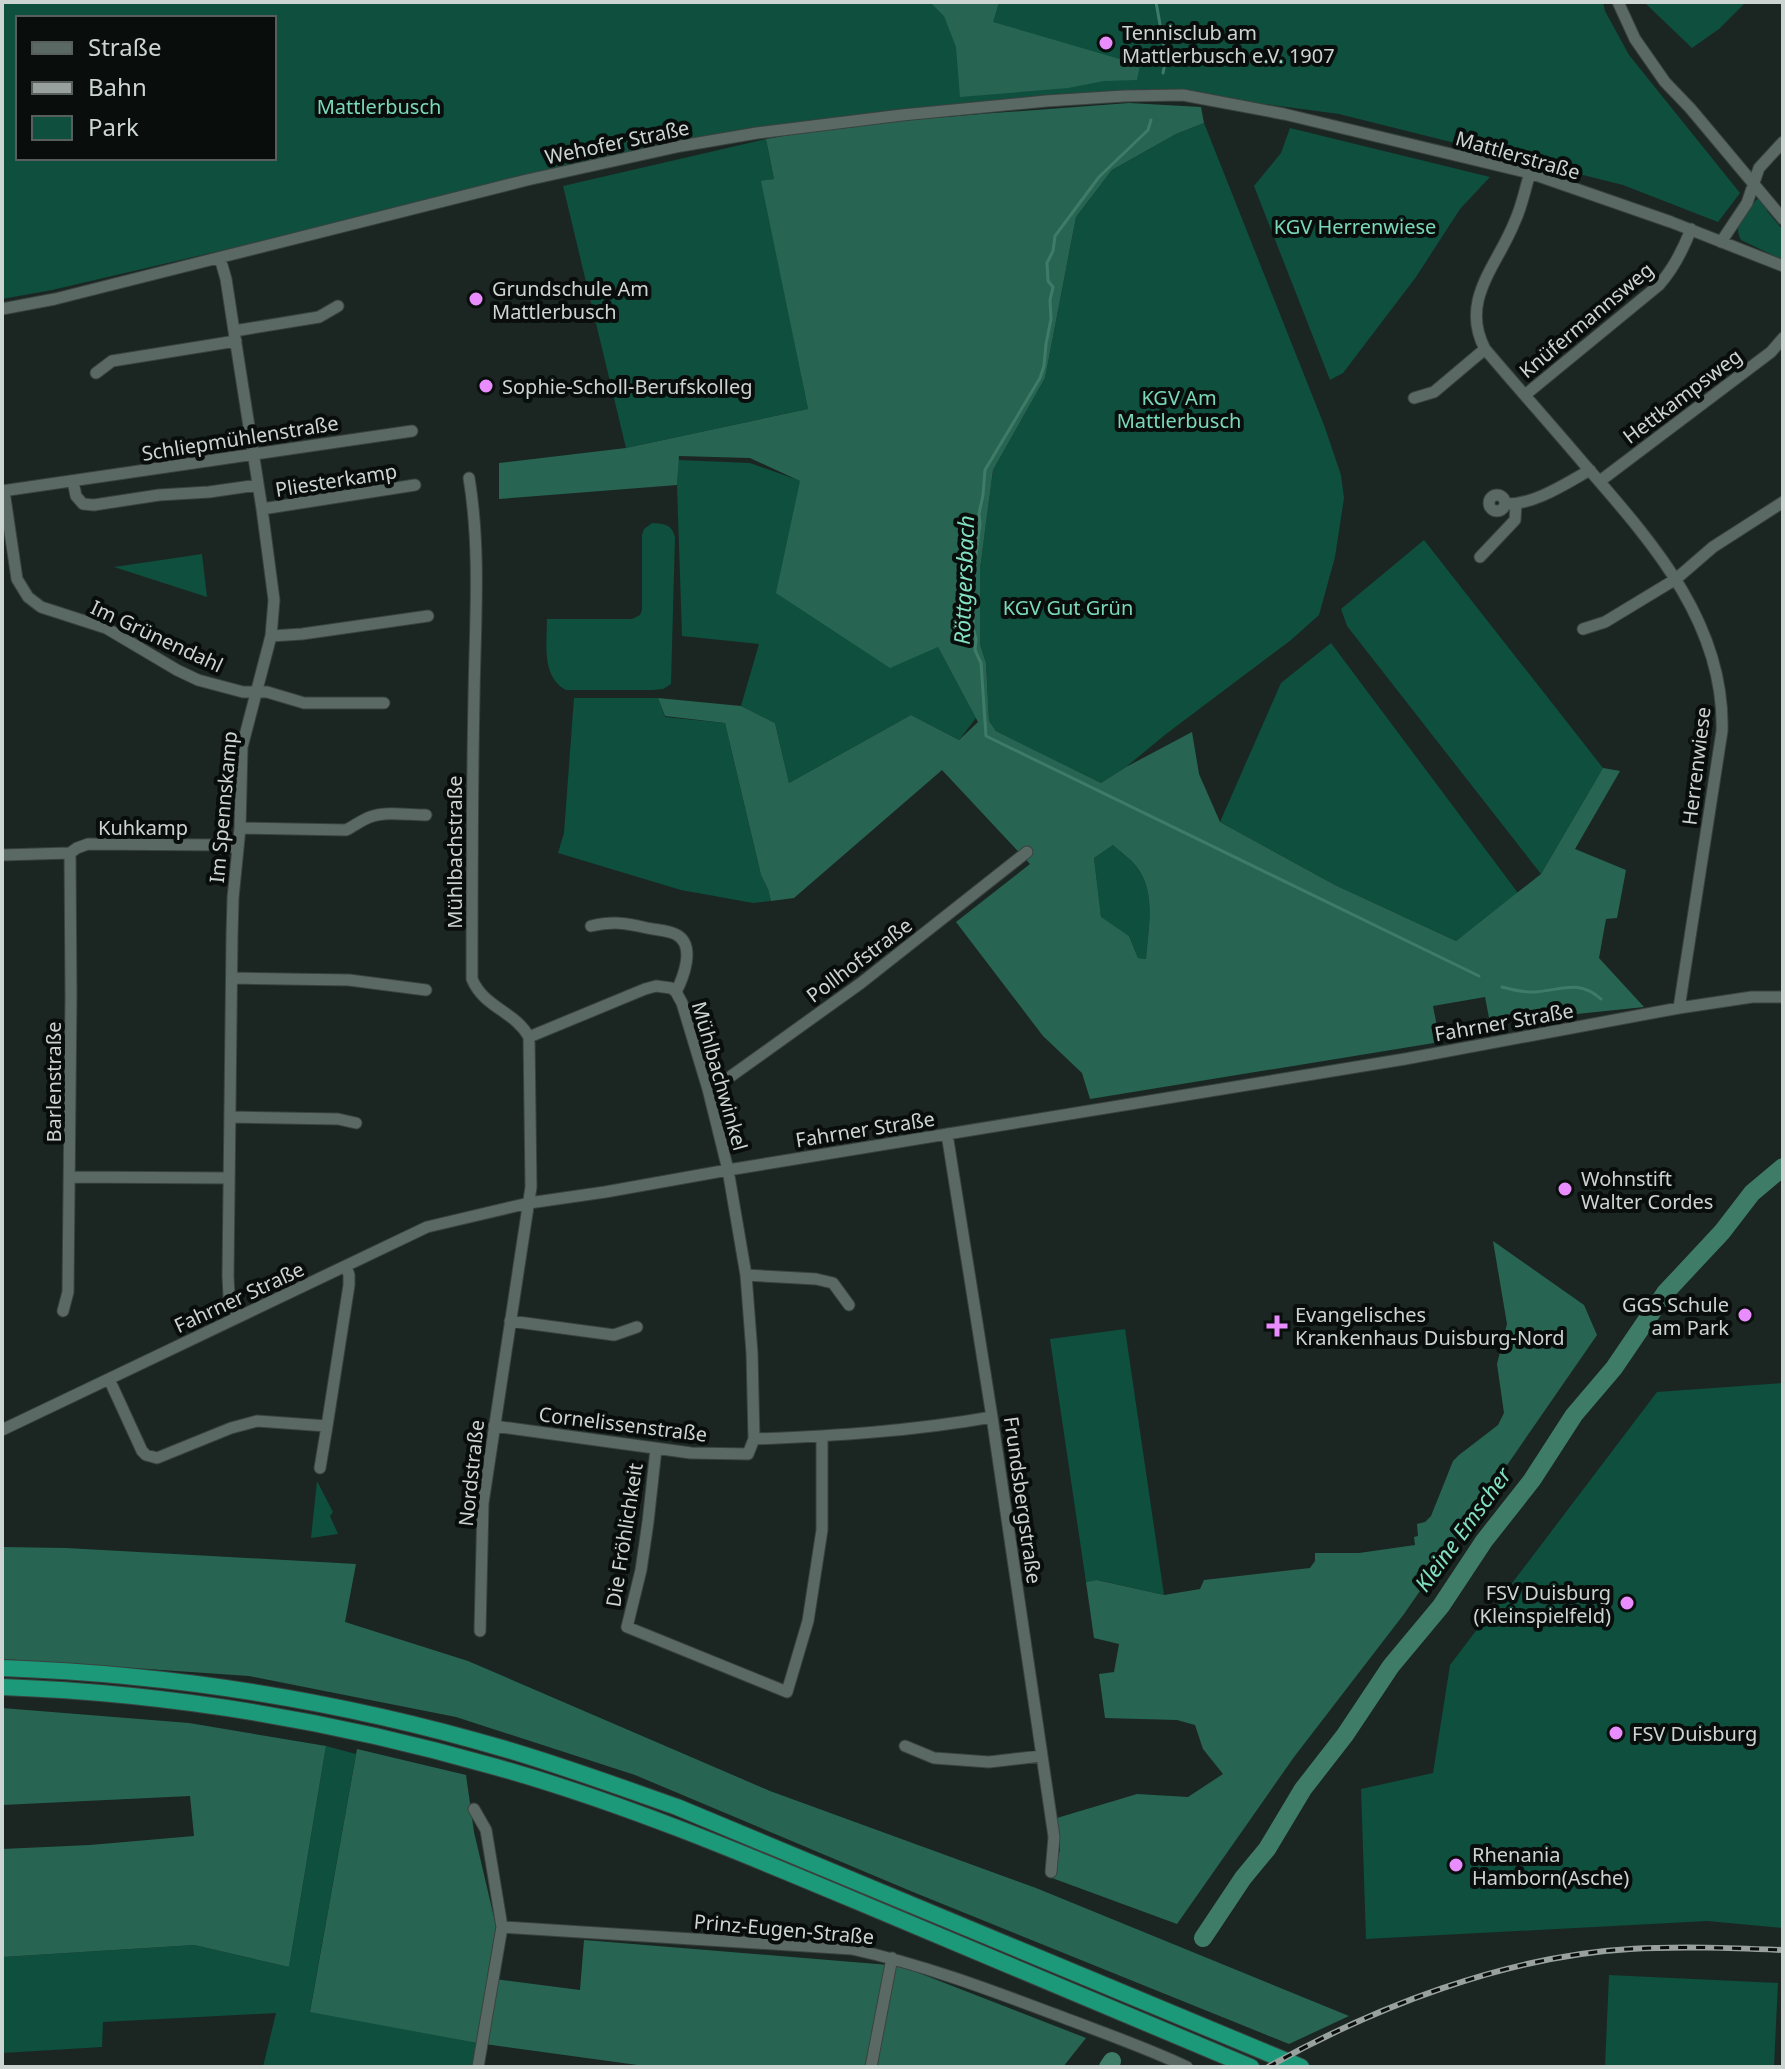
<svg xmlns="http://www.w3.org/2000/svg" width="1785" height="2069" font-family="'Noto Sans',sans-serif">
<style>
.green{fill:#0e4f3e;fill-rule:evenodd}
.forest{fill:#276552;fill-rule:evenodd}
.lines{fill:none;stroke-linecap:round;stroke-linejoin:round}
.stream{stroke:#3f7c68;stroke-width:3}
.river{stroke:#3f7c68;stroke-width:18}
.minor-casing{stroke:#39423f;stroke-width:13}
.highway-casing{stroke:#39423f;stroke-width:18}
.minor{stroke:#5b6964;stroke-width:11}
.highway{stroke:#1b9979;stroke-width:16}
.rail-casing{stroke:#98a19e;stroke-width:6}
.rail{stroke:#090e0c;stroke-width:3;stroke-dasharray:9;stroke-linecap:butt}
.poi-dot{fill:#e98dfe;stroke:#090e0c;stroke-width:3}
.labels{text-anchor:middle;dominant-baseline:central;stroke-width:8;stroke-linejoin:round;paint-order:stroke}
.poi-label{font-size:20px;fill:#cdd5d2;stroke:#090e0c;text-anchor:start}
.park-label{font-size:20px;fill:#7bd9ba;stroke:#090e0c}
.street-label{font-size:20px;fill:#cdd5d2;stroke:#090e0c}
.water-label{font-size:22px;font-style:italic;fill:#82e1c1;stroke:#090e0c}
</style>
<rect width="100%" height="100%" fill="#1b2622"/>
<!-- green -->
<path class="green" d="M2 2H1603L1605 11 1629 55 1740 193 1718 222 1623 185 1339 114 1265 104 1251 105 1184 92 757 131 455 196 52 290 2 299ZM18 18H274V158H18Z
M1644 2H1746L1719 29 1692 48Z
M1204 123 1324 425 1341 475 1344 498 1335 557 1319 615 1291 640 1166 734 1126 767 1101 783 996 731 989 721 986 663 980 644V569L993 470 1045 378 1076 217 1112 170 1176 134Z
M1290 128 1490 177 1460 209 1416 277 1343 373 1330 380 1254 186 1281 153Z
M766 139 774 179 762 182 808 409 626 448 563 186Z
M1760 198 1768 203 1767 211 1783 230V260L1741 240C1732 224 1746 213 1756 200Z
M678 460 750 463 801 481 938 647 976 718 959 740 911 715 789 783 775 723 741 706 759 644 682 636 677 485Z
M652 523C664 524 672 524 675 537L671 684 663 689 652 690H566C541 676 547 644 547 619H632L640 615 642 610V535L644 529Z
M1424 540 1603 768 1541 874 1347 626 1341 609Z
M202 554 207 597 114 567Z
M1331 643 1518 893 1456 941 1335 885 1220 822 1281 683Z
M574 698H658L665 717 725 723 761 875 768 889 771 901 753 903 681 890 558 853 564 833Z
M1113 845C1120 852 1130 858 1136 866 1157 892 1148 929 1146 959L1138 958 1129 936 1101 918 1094 858Z
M1125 1329 1164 1595 1098 1580 1086 1582 1050 1339Z
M1783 1383V1928L1707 1921 1366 1939 1361 1789 1433 1773 1450 1665 1657 1392Z
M317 1481 333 1512 330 1516 338 1534 311 1538Z
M326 1746 356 1754 310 2011 477 2043 473 2067H263L276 2013 103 2022 102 2047 2 2053V1957L194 1945 289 1967Z
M1609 1975 1778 1983 1774 2067H1605Z"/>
<!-- forest -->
<path class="forest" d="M930 2H999L993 22 1140 65 1137 80 1104 81 1068 88 960 97 956 47 944 16Z
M1129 103 1201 107 1204 123 1176 134 1112 170 1076 217 1045 378 993 470 980 569V644L986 663 989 721 996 731 1101 783 1126 767 1192 732 1199 774 1220 822 1335 885 1456 941 1541 874 1603 768 1620 771 1575 849 1626 870 1617 918 1606 919 1599 958 1644 1007 1490 1023 1485 997 1433 1006 1440 1042 1090 1099 1082 1073 1043 1036 956 922 1030 864 942 770 794 898 771 901 768 889 761 875 725 723 665 716 658 698 741 706 775 723 789 783 911 715 959 740 978 722 938 647 890 668 776 593 800 481 750 458 679 456 677 485 499 499V463L626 448 808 409 761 181 774 179 766 139C885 118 1008 113 1129 103ZM1113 845C1120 852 1130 858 1136 866 1157 892 1148 929 1146 959L1138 958 1129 936 1101 917 1094 858Z
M1493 1241 1584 1305 1597 1335 1404 1614 1294 1757 1177 1924 1052 1878 1060 1850 1057 1818 1137 1794 1188 1797 1223 1774 1203 1749 1195 1725 1177 1720 1105 1718 1099 1674 1114 1672 1119 1644 1094 1638 1086 1582 1097 1580 1164 1595 1200 1589 1204 1580 1310 1568 1315 1561V1553H1359L1415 1545 1414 1537 1418 1536 1417 1524 1425 1522 1431 1516 1453 1461 1459 1455 1498 1425 1504 1413 1497 1364 1507 1324Z
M2 1547 66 1548 356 1564 345 1622 468 1661 770 1791 1036 1888 1349 2016 1289 2044 913 1892 635 1775 456 1717 249 1676 2 1659Z
M2 1708 189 1723 326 1746 289 1967 194 1945 2 1957V1849L90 1845 194 1836 190 1796 2 1805Z
M357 1749 466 1775 474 1832 496 1926 487 1978 580 1990 584 1940 901 1966 1086 2038 1063 2067H652L477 2043 310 2012Z"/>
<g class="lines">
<!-- stream -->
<path class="stream" d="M1156 2 1166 58 1163 73
M1151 120 1148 130 1099 177 1055 236 1053 251 1047 263 1048 281 1053 287 1050 300 1051 319 1046 344 1044 366 1040 378 985 470 983 495 979 514 980 524 973 578V627L976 639 975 650 981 663 986 736 1479 976
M1502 987C1512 990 1523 992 1534 992 1560 991 1578 978 1601 999"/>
<!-- river -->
<path class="river" d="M1203 1938 1243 1878 1267 1849 1303 1789 1345 1735 1391 1666 1441 1606 1484 1541 1532 1480 1574 1415 1614 1368 1665 1293 1722 1232 1752 1193 1783 1167
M1108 2067 1112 2061"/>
<defs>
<path id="minor" d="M1618 2 1635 39 1665 82 1690 108 1783 219
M1530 173C1525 189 1522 206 1515 221 1498 265 1459 300 1485 349 1518 388 1552 426 1585 465 1652 542 1725 623 1722 731L1679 1008
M1721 242 1747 203 1759 168 1783 142
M220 258 226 279 234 331 262 509 274 600 271 636 242 747 240 828 233 898 232 936 228 1276 229 1296 238 1317
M2 309 55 299 527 180 681 146 757 133 902 115 1046 101 1124 96 1183 95 1284 114 1530 173 1671 222 1783 266
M234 331 319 317 338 306
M96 373 112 361 236 341
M1525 395 1659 285C1674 268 1683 250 1691 229
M1414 398 1434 392 1485 349
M469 478C481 550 475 625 474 697 472 791 472 885 472 979 484 1008 515 1011 529 1037L531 1187 483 1503 480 1631
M73 481 76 496 83 504 94 505 159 495 209 492 258 485
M1600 481 1771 352 1783 338
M2 491 412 431
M4 491 17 579 28 597 41 607 106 628 177 670 198 680 243 692H267L304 703H384
M1489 503a8 8 0 1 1 16 0a8 8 0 1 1-16 0Z
M1505 504C1534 505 1565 484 1590 470
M262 509 415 485
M1480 557 1515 520 1516 504
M1583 629 1605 622 1676 579 1713 547 1783 502
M271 636 302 634 428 616
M240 828 346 830C354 826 362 820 370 817 386 811 409 815 426 815
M2 855 70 853 77 848 88 844 220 845 238 848
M591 926C613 921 626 923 647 928 656 930 669 930 677 935 696 946 683 978 676 992
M232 978 349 980 426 990
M708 1089 720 1084 861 983 1027 852
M230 1117 338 1119 356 1123
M947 1134 992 1417 1054 1837 1051 1872
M70 1177 229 1178
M746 1275 816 1279 833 1283 849 1305
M63 1311 68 1292 71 996 70 853
M510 1321 614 1335 637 1327
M109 1379 142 1451 146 1455 157 1458 231 1428 257 1421 327 1426 349 1285V1275L346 1266
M494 1426 691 1453 748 1454 754 1439 752 1353 746 1275 728 1170 708 1089 682 1003 676 992 671 988 656 986 645 989 529 1037
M2 1430 427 1227 529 1203 605 1192 728 1170 1405 1059 1679 1008 1752 997H1783
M754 1439C834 1436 913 1431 992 1417
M656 1449 648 1522 641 1570 627 1627 787 1692 808 1621 822 1530V1436
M320 1468 327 1426
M905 1746 934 1758 989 1762 1041 1756
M474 1809 486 1830 502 1927 478 2067
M502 1927 852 1949C925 1965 993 1991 1062 2017 1104 2033 1147 2048 1187 2067
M871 2067 892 1958"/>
<path id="highway" d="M2 1668C171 1674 342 1701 505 1749 563 1766 620 1787 677 1807L1301 2067
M2 1687C169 1693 336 1721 496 1767 628 1804 754 1858 880 1911 1004 1963 1128 2015 1251 2067"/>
</defs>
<!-- minor casing -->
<use href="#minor" class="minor-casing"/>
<!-- highway casing -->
<use href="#highway" class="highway-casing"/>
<!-- minor -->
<use href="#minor" class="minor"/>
<!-- highway -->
<use href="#highway" class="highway"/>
<defs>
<path id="rail" d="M1268 2067C1374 2007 1507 1956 1630 1949 1681 1946 1732 1948 1783 1950"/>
</defs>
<!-- rail casing -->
<use href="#rail" class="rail-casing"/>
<!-- rail -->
<use href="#rail" class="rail"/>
</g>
<!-- markers -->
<g class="poi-dot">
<circle cx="1106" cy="43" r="8"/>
<circle cx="476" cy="299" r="8"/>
<circle cx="486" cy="386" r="8"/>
<circle cx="1565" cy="1189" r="8"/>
<circle cx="1745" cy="1315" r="8"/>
<path d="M1273 1314h8v8h8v8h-8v8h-8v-8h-8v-8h8z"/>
<circle cx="1627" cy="1603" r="8"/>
<circle cx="1616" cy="1733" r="8"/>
<circle cx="1456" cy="1865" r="8"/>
</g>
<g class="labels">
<!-- poi labels -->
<g class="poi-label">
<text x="1122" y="32">Tennisclub am<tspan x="1122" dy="23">Mattlerbusch e.V. 1907</tspan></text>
<text x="492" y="288">Grundschule Am<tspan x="492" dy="23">Mattlerbusch</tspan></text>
<text x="502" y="386">Sophie-Scholl-Berufskolleg</text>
<text x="1581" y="1178">Wohnstift<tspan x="1581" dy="23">Walter Cordes</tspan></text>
<text x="1729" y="1304" text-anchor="end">GGS Schule<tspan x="1729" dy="23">am Park</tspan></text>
<text x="1295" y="1314">Evangelisches<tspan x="1295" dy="23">Krankenhaus Duisburg-Nord</tspan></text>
<text x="1611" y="1592" text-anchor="end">FSV Duisburg<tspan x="1611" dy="23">(Kleinspielfeld)</tspan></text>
<text x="1632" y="1733">FSV Duisburg</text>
<text x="1472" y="1854">Rhenania<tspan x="1472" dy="23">Hamborn(Asche)</tspan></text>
</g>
<!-- park labels -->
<g class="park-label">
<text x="379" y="106">Mattlerbusch</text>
<text x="1355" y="226">KGV Herrenwiese</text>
<text x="1179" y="397">KGV Am<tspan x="1179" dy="23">Mattlerbusch</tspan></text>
<text x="1068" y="607">KGV Gut Grün</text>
</g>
<!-- street labels -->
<g class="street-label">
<text transform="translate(617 142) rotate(-12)">Wehofer Straße</text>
<text transform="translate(1518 155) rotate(16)">Mattlerstraße</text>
<text transform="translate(1586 320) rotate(-40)">Knüfermannsweg</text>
<text transform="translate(1682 396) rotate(-37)">Hettkampsweg</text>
<text transform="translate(240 438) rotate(-9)">Schliepmühlenstraße</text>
<text transform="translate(336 480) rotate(-9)">Pliesterkamp</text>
<text transform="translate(157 636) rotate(25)">Im Grünendahl</text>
<text transform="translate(1696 766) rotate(-83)">Herrenwiese</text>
<text transform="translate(223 807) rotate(-85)">Im Spennskamp</text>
<text x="143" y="827">Kuhkamp</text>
<text transform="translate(454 852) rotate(-90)">Mühlbachstraße</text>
<text transform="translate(859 960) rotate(-37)">Pollhofstraße</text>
<text transform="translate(1504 1022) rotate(-10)">Fahrner Straße</text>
<text transform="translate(720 1076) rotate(74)">Mühlbachwinkel</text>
<text transform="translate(53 1082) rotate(-90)">Barlenstraße</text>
<text transform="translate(865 1129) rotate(-9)">Fahrner Straße</text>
<text transform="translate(239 1297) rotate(-25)">Fahrner Straße</text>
<text transform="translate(623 1424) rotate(7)">Cornelissenstraße</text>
<text transform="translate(471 1473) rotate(-84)">Nordstraße</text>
<text transform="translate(1023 1500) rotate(82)">Frundsbergstraße</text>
<text transform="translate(624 1535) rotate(-81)">Die Fröhlichkeit</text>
<text transform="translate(784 1929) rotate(5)">Prinz-Eugen-Straße</text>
</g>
<!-- water labels -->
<g class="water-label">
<text transform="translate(963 580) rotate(-88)">Röttgersbach</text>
<text transform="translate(1462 1529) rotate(-54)">Kleine Emscher</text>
</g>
</g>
<!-- border -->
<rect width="1785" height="2069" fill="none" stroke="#cdd5d2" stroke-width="8"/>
<!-- legend -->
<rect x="16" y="16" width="260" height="144" fill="#090e0c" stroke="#575e5b" stroke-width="2"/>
<rect x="32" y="42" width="40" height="12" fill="#5b6964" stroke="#575e5b" stroke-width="2"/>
<text x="88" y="56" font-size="24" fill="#cdd5d2">Straße</text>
<rect x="32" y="82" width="40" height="12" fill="#98a19e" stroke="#575e5b" stroke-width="2"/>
<text x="88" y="96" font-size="24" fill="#cdd5d2">Bahn</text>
<rect x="32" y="116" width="40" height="24" fill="#0e4f3e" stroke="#575e5b" stroke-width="2"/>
<text x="88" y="136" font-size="24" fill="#cdd5d2">Park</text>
</svg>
